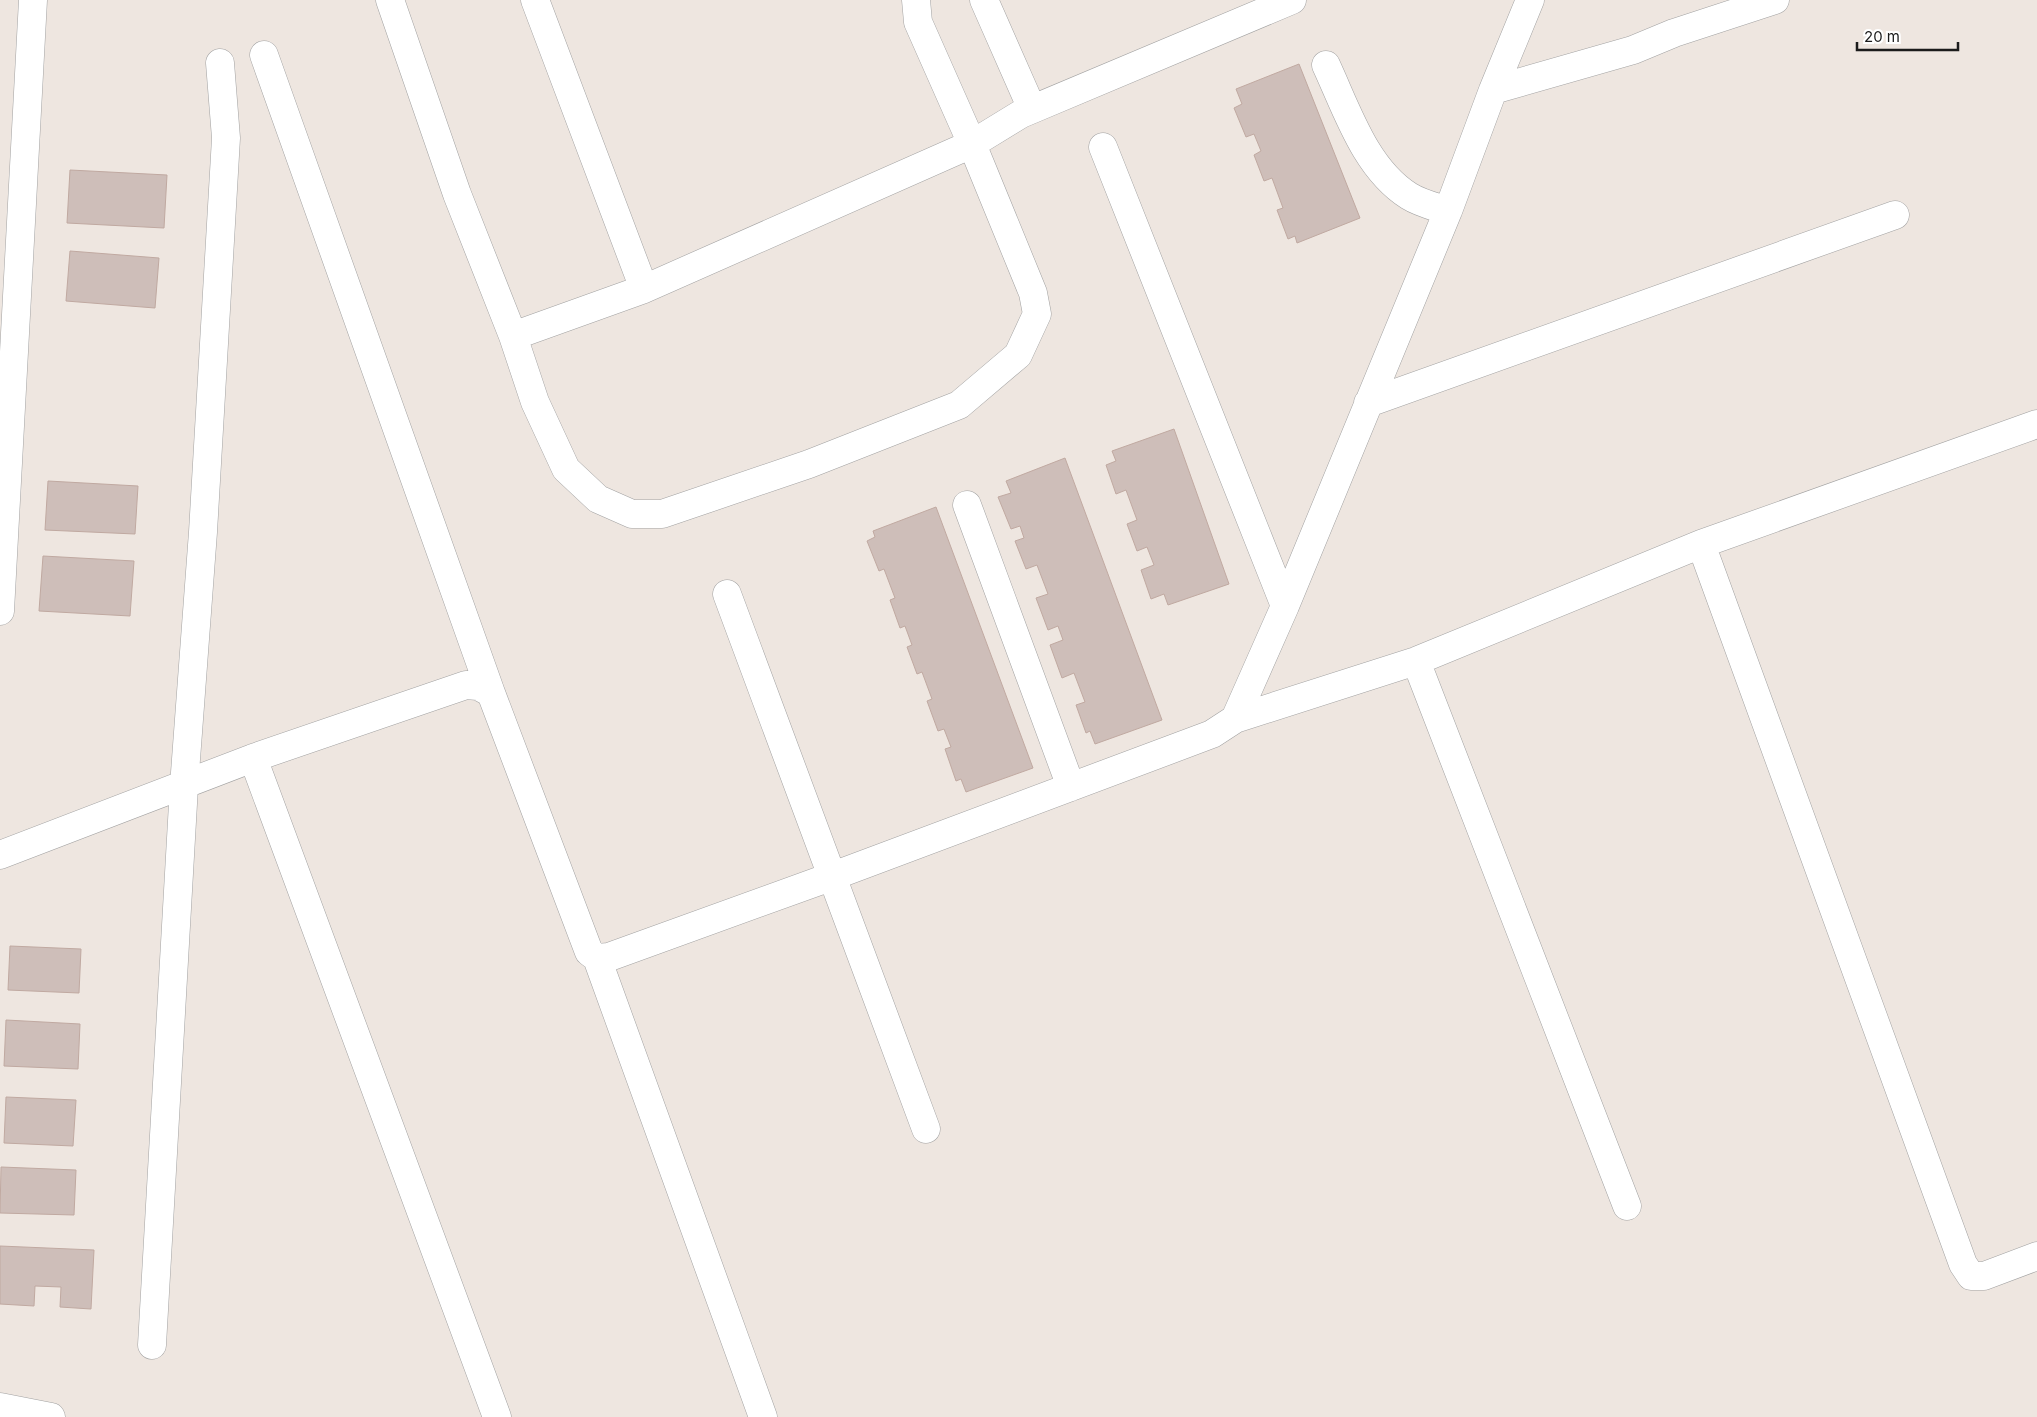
<svg xmlns="http://www.w3.org/2000/svg" width="2037" height="1417" font-family="Inter,sans-serif">
<style>
.building{fill:#cebeb9;stroke:#c0a9a1}
.lines{fill:none;stroke-linecap:round;stroke-linejoin:round}
.street-casing{stroke:#a2a2a2;stroke-width:29}
.street{stroke:#fff;stroke-width:28}
</style>
<rect width="100%" height="100%" fill="#eee6e0"/>
<!-- building -->
<path class="building" d="M1299 64 1360 218 1297 243 1295 236 1288 239 1277 210 1283 208 1272 178 1264 181 1254 155 1261 151 1254 134 1246 137 1234 108 1242 104 1236 89Z
M70 170 167 175 164 228 67 223Z
M70 251 159 258 155 308 66 301Z
M1174 429 1229 584 1168 605 1164 594 1151 599 1141 570 1154 565 1147 547 1137 551 1127 524 1137 520 1126 490 1116 494 1106 465 1116 461 1112 451Z
M1065 458 1162 720 1095 744 1090 731 1086 733 1076 705 1085 702 1074 673 1062 678 1050 645 1063 640 1058 626 1048 630 1036 598 1048 594 1037 565 1026 569 1015 541 1024 538 1020 526 1011 529 998 497 1011 493 1006 481Z
M48 481 138 486 135 534 45 530Z
M936 507 1033 768 966 792 961 779 956 781 945 749 951 747 944 729 938 731 927 701 932 699 922 672 917 674 907 647 912 645 905 626 900 628 890 600 895 598 884 569 879 571 867 541 875 537 873 531Z
M43 556 134 561 130 616 39 611Z
M10 946 81 949 79 993 8 990Z
M6 1020 80 1024 78 1069 4 1066Z
M6 1097 76 1100 73 1146 4 1143Z
M1 1167 76 1170 74 1215 0 1213Z
M0 1246 94 1250 91 1309 60 1307 61 1287 35 1286 34 1306 0 1304Z"/>
<g class="lines">
<defs>
<path id="street" d="M390 0 457 194 513 336 535 402 566 469 598 499 632 514H662L809 464 959 405 1018 355 1037 314 1033 293 972 144 1021 114 1292 0
M535 0 644 289
M984 0 1032 109
M264 55 491 693
M1326 65C1347 110 1365 168 1409 196 1420 203 1436 207 1448 211
M1493 90 1633 50 1674 33 1775 0
M1103 147 1285 606
M513 336 644 289 972 144 918 22 916 0
M1368 403 1895 215
M967 505 1071 787
M1701 544 1963 1264 1971 1276H1984L2037 1256
M727 594 926 1129
M0 611 33 0
M1416 661 1627 1206
M1235 719 1416 661 1701 544 2037 424
M253 758 497 1417
M0 855 253 758 466 685 478 686 491 693 589 952 597 958 609 957 833 876 1212 734 1235 719 1285 606 1448 211 1493 90 1530 0
M597 958 763 1417
M152 1345 184 786 203 532 226 138 220 63
M0 1407 51 1417"/>
</defs>
<!-- street casing -->
<use href="#street" class="street-casing"/>
<!-- street -->
<use href="#street" class="street"/>
</g>
<!-- scale -->
<path d="M1857 42v8h101v-8" fill="none" stroke="#1b1b1b" stroke-width="2.5"/>
<text x="1864" y="42" font-size="15" fill="#1b1b1b" stroke="#ffffff" stroke-width="4" paint-order="stroke">20 m</text>
</svg>
